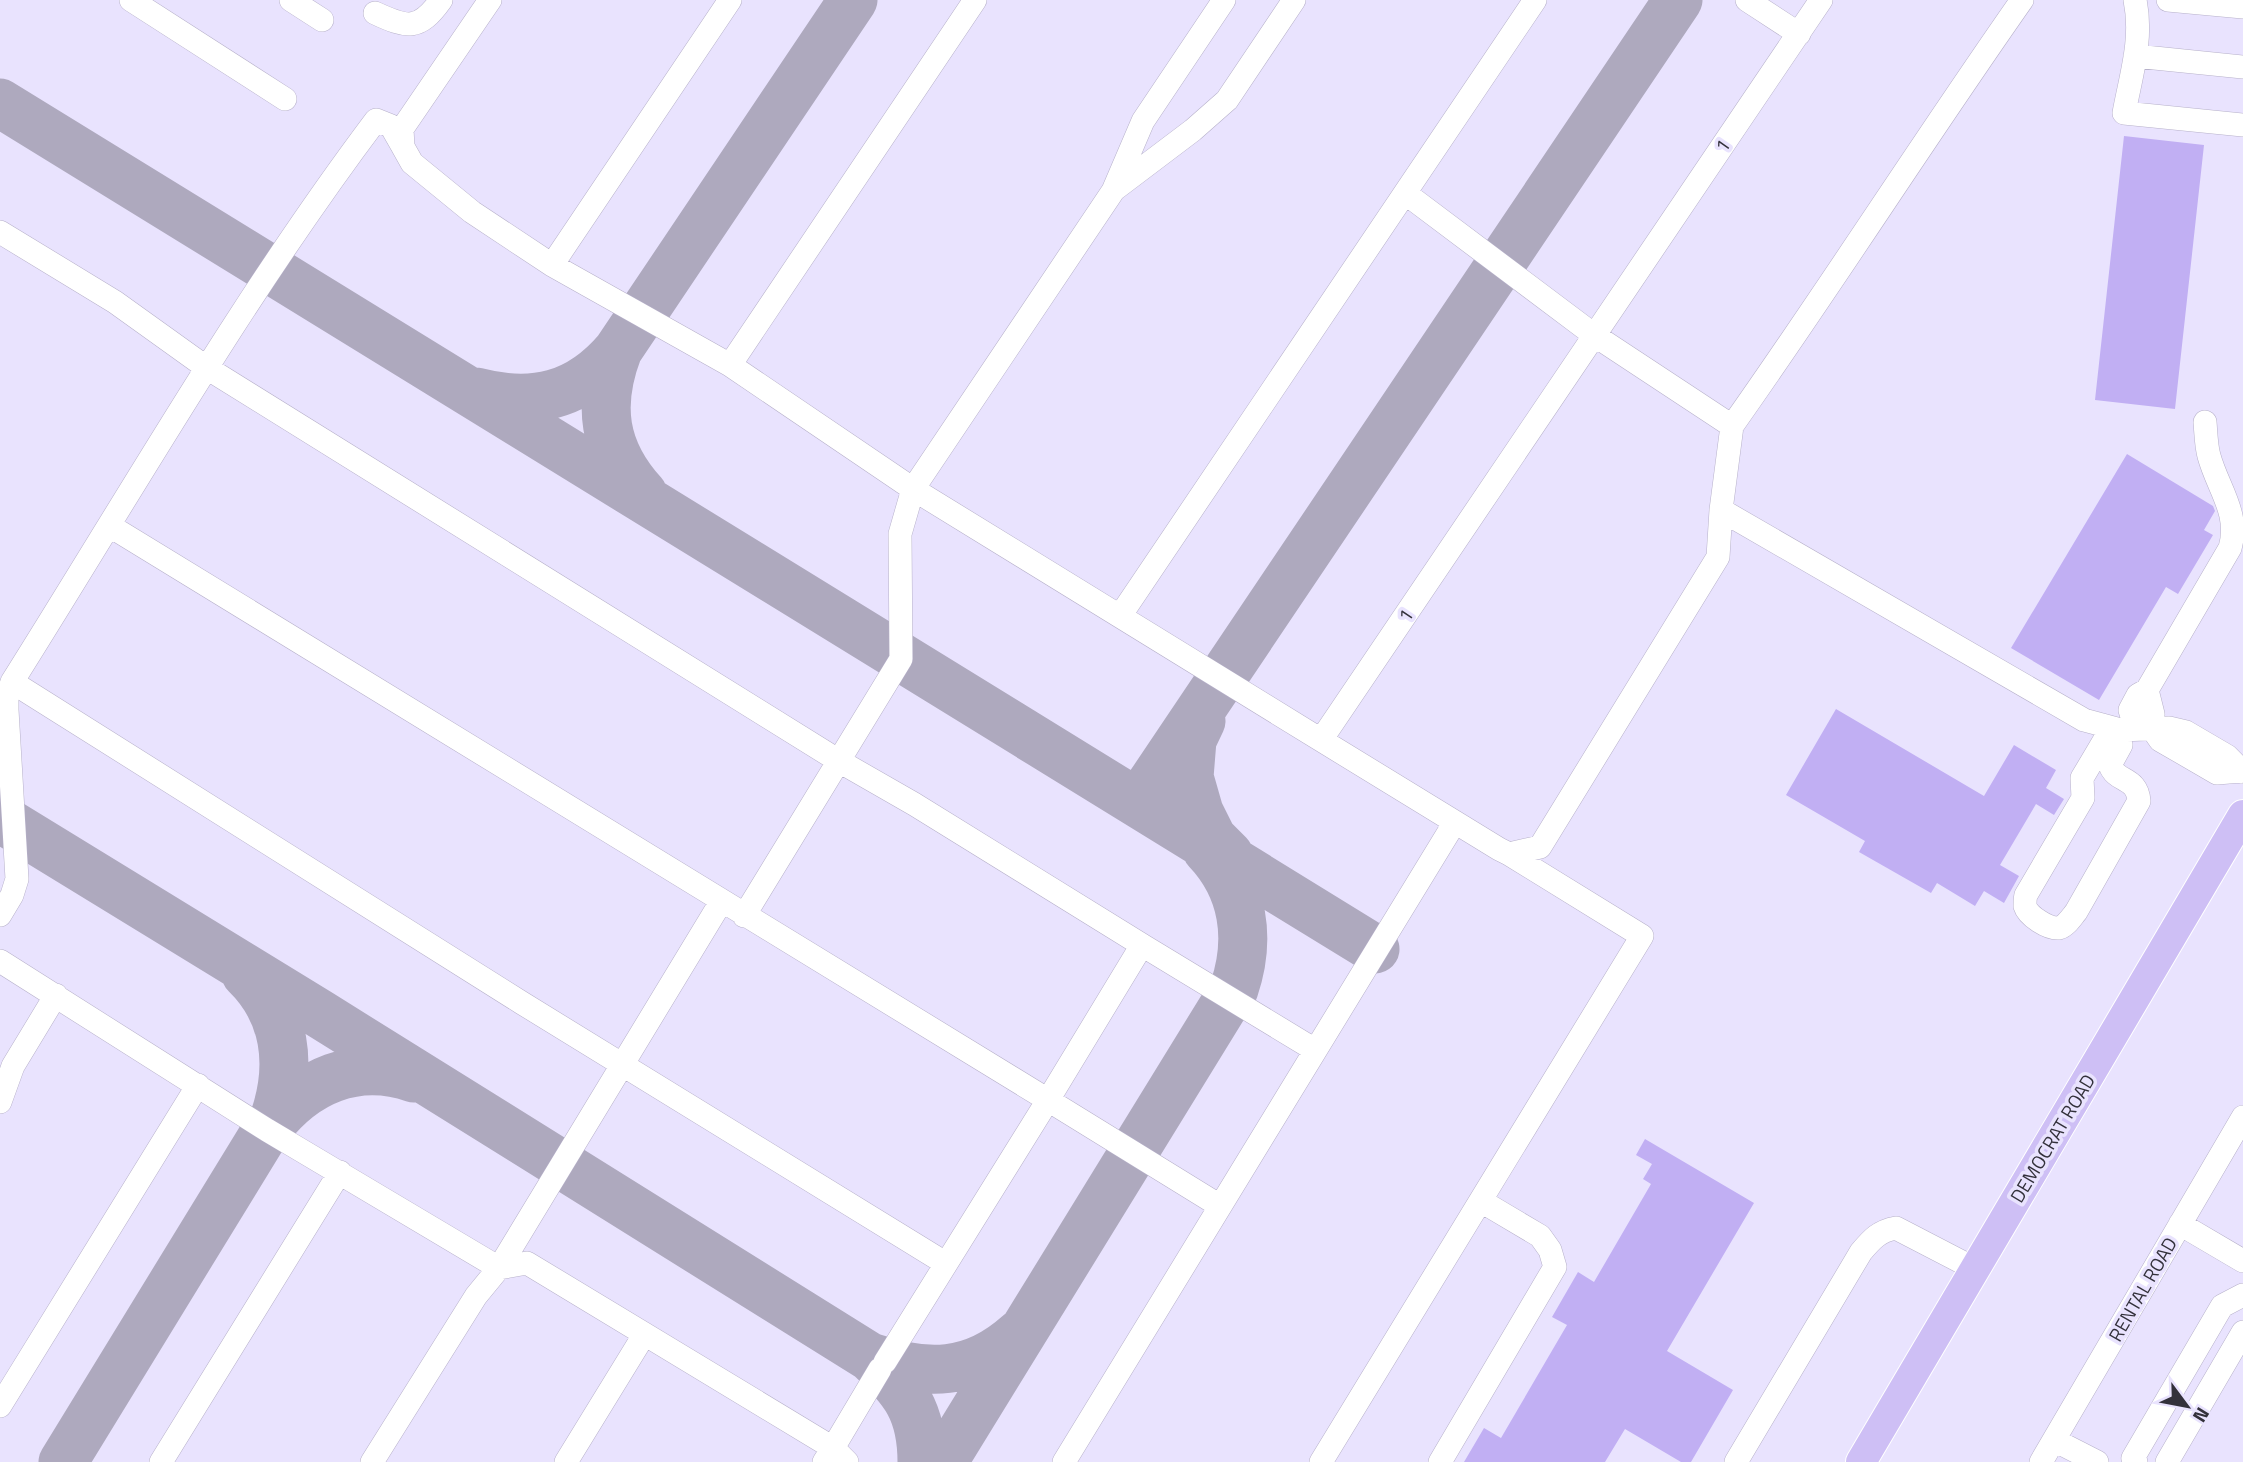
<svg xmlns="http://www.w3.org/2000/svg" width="2243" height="1462" font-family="'Titillium Web',sans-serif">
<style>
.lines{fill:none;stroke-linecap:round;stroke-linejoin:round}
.taxiway{stroke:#aea9be;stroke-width:49}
.building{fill:#c1aff3}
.minor-casing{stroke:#b7b1ca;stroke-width:24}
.major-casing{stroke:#fff;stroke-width:32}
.minor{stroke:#fff;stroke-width:23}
.major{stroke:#cebff5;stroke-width:30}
.labels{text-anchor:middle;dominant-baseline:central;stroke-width:7;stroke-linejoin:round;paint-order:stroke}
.street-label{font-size:19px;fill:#33313b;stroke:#e9e3fe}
</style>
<rect width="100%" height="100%" fill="#e9e3fe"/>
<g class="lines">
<!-- taxiway -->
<path class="taxiway" d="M0 103 1375 949
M618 350C597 405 603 450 643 494
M476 392C533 407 579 396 618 350L853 0
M1201 721 1192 740 1189 777 1199 812 1212 838 1229 855
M1138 803 1678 0
M0 818 320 1014 870 1357C905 1390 922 1411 922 1462
M269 1127C305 1081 356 1058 414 1078
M870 1357C926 1376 972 1376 1018 1335
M63 1462 275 1116C292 1065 286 1013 246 974
M943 1462 1234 989C1251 939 1244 889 1207 850"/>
</g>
<!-- building -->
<path class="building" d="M2124 136 2204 145 2175 409 2095 400Z
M2127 454 2213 506 2215 511 2204 530 2213 535 2178 594 2166 587 2099 700 2011 648Z
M1836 709 1984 796 2014 745 2056 770 2046 788 2064 799 2054 815 2036 804 2000 865 2019 876 2004 903 1984 891 1975 906 1937 883 1931 893 1859 852 1865 841 1786 795Z
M1645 1139 1754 1203 1667 1351 1733 1390 1691 1462H1681L1625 1429 1605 1462H1464L1484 1428 1501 1438 1567 1325 1552 1317 1578 1272 1594 1282 1651 1184 1643 1179 1652 1164 1636 1155Z"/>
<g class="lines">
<defs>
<path id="minor" d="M131 0 285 99
M291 0 322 20
M490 0 402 129 403 147 412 163 472 212 552 265 730 365
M975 0 730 365 913 489 1321 740
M1747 0 1799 34
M2135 0C2143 39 2131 75 2124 113L2243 125
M2168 0 2243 7
M375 13C407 28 419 31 441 0
M2135 56 2243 67
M1115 189 1193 130 1227 100 1294 0
M1405 193 1594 335 1732 426C1831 286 1923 141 2022 0
M0 232 115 302 207 368 839 761 914 804 1142 945 1048 1100 1220 1206
M552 265 730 0
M1732 426 1721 510 1718 557 1540 847 1509 854 1499 849 1321 740 1821 0
M1721 510 2084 720 2121 730 2169 728 2186 732 2227 756 2243 772
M110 526 1048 1100 885 1362
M1120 616 1535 0
M12 682 522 1003 945 1263
M2147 690 2230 548C2240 513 2218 489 2209 456 2206 445 2206 433 2205 422
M2147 690 2153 714 2143 722 2133 720 2130 710 2138 695Z
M2151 727 2160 740 2217 773 2241 771
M2117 736H2107L2082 778 2083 798 2026 895C2025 898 2025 904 2025 906 2028 916 2048 929 2059 928 2066 926 2071 918 2076 912L2139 801C2137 776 2116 783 2110 765L2121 745 2117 736 2121 730
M0 915 12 895 17 879 7 710V696L12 682C131 493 242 298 376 120L391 126 403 147
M744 916 901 659 900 534 913 489 1113 191 1143 121 1224 0
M1142 945 1315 1050
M0 961 267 1130 499 1268 476 1296 372 1462
M0 1102 13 1066 56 995
M2180 1224 2243 1261
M499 1268 721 902
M499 1268 527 1263 833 1448 824 1462
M0 1406 198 1085
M2054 1440 2097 1462
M161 1462 340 1172
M566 1462 644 1335
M847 1462 833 1448 880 1369
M1064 1462 1455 822
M1321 1462 1642 936 1509 854
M1440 1462 1555 1267 1550 1250 1540 1236 1481 1201
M1736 1462 1861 1252C1872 1239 1879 1231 1896 1228L1975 1269
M2041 1462 2243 1117
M2136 1462 2133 1458 2222 1306 2243 1295
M2167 1462 2243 1332"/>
<path id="major" d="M1861 1462 2243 815"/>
</defs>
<!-- minor casing -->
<use href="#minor" class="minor-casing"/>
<!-- major casing -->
<use href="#major" class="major-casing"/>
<!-- minor -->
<use href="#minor" class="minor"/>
<!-- major -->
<use href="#major" class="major"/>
</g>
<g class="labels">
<!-- street labels -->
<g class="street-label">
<text transform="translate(1722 145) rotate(-55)">1</text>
<text transform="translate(1405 615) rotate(-56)">1</text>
<text transform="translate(2052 1138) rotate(-59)">DEMOCRAT ROAD</text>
<text transform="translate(2142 1289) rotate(-60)">RENTAL ROAD</text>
</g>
</g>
<!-- north arrow -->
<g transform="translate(2187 1406) rotate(122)" stroke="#e9e3fe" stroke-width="5" paint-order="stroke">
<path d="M0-5L12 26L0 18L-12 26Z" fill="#33313b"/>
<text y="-10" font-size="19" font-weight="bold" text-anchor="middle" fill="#33313b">N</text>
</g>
</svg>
